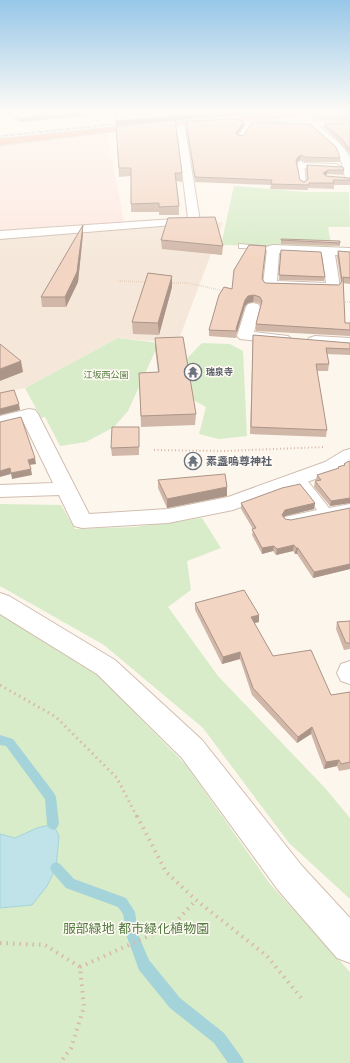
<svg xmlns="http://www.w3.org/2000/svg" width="350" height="1063" font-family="'DM Sans','Noto Sans JP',sans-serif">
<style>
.residential{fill:#f5e8da}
.commercial{fill:#fde8e0}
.green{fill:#d8ecc9}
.water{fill:#bfe3e8;stroke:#a5d3da}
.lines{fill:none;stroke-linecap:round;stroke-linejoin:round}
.stream{fill:#a5d3da;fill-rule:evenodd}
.lane-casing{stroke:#d1beb0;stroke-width:2}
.street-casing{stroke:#d1beb0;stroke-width:2}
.highway-casing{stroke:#dad1cd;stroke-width:2}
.path-far3{stroke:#d9b8a5;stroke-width:1.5;stroke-dasharray:0.5 1.5;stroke-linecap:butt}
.path-far2{stroke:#d9b8a5;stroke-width:2;stroke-dasharray:1 2.5;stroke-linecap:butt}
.path-far1{stroke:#d9b8a5;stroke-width:3;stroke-dasharray:1.5 4;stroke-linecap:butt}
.path{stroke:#d9b8a5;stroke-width:4;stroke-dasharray:1.5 5;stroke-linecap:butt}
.lane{fill:#fff;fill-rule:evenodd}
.street{fill:#fff;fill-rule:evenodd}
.highway{fill:#f7b7a3;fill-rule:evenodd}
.rail-casing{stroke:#b9a8c9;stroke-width:1.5}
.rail{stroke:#fffaf3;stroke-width:1;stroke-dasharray:3.5;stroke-linecap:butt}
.wall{fill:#d1b7a8}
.shaded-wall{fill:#aa9588}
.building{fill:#f3d5c3;stroke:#aa9588}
.labels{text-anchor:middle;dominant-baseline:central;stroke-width:3;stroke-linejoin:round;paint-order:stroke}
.far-worship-label{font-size:9px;font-weight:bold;fill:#5b616d;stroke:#fffaf3;text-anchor:start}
.far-park-label{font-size:9px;fill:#537a41;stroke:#fffaf3}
.worship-label{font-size:11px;font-weight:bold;fill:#5b616d;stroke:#fffaf3;text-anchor:start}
.near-park-label{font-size:13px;fill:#537a41;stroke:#fffaf3}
</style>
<rect width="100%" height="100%" fill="#fdf6ec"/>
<!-- residential -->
<path class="residential" d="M223 222 179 339 149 341 118 338 25 388 0 393V239Z"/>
<!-- commercial -->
<path class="commercial" d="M107 133 124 222 0 233V145Z"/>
<!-- green -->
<path class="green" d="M234 186 305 192H349L350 227H328L332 249 271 246 221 245Z
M118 338 159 343 128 411 114 427 86 442 60 446 45 417 41 418 25 388Z
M202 343 230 344 243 351 247 436 219 439 199 434 206 407 179 392 170 376Z
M0 504 61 505 75 529 135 527 202 518 221 548 187 561 191 590 168 607 218 676 325 788 350 818V899L289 843 203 728 104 645 0 586Z
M0 612 92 669 186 765 270 884 350 972V1063H0Z"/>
<!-- water -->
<path class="water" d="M53 824 59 836 56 868 47 886 32 905 0 908V834L15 838 37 828Z"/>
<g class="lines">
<!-- stream -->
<path class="stream" d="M0 735 13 739 54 793 56 797 59 824 57 828 53 830 49 828 47 824 45 799 6 746 0 745Z
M56 862 60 864 74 879 126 898 135 912 139 937 149 960 180 998 224 1033 242 1058 244 1063H228L214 1043 170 1008 139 970 127 937 123 914 118 907 66 888 52 872 50 868 52 864Z"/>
<defs>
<path id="lane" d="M248 121 253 122 242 139H238L237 138Z
M301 161 304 163 306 184 303 186 300 184 298 163Z
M239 244 273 247 277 249 273 251 242 248H239Z
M298 474 303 475 329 508 350 504V512L290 524 285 523 283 520 285 517 317 510 292 478 293 475Z"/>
<path id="street" d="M80 111H89L101 118 100 120H94Z
M304 116H310L315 122H350V126L320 127C331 137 344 144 350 158V182L345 179C342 148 330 147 310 127L258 126 228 121 224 119 228 117 258 121 306 122 303 118Z
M177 121H183L184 123 200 221 198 223 0 239V231L188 218 176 123Z
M302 163 336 164 341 167 336 170 299 168 297 166 299 164Z
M273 245 350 248V256L335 255 340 287 338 290 333 291 265 288 263 285 267 249 269 246ZM279 253 322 255 326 283 277 281Z
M253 303 258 304 260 307 254 332 288 336 291 339 288 342 283 344 240 339 237 336 246 307 248 304Z
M315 336 350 338V348L309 344 307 341 309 338Z
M29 409 35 410 38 414 89 514 168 509 228 497 325 462 343 451 350 449V463L339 470 233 510 168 523 82 528 74 526 59 495 0 497V485L53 483 23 421 0 426V416Z
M0 593 9 596 115 660 202 740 302 866 350 918V963L337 958 278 890 182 758 97 674 0 614Z
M350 661V684L341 681 337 673 341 664Z"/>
<path id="highway" d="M319 111H348L344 113 134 129 0 145V139L134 125Z"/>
</defs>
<!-- lane casing -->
<use href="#lane" class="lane-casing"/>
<!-- street casing -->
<use href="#street" class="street-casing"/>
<!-- highway casing -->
<use href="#highway" class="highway-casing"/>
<!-- path-far3 -->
<path class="path-far3" d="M118 281 147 282
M168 283H188L224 291
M343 302H350"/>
<!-- path-far2 -->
<path class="path-far2" d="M154 450 225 451 324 447"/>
<!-- path-far1 -->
<path class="path-far1" d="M0 685 56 717 117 778 137 817"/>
<!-- path -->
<path class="path" d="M137 816 166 872 196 900 267 956 302 999
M0 943 45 945 80 967 84 1007 71 1048 60 1063
M80 967 173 925 196 900"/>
<!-- lane -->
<use href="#lane" class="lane"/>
<!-- street -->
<use href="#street" class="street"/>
<!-- highway -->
<use href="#highway" class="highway"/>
<defs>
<path id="rail" d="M0 136 127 123"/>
</defs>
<!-- rail casing -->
<use href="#rail" class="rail-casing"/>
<!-- rail -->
<use href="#rail" class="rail"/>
</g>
<!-- wall -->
<path class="wall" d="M0 111H83L85 116 20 122 12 117 3 114Z
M91 111H165L228 116 116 125 115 113 99 115Z
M350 111V121L316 120 313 117V113Z
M244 121V125L237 135 238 136 340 158V162H305L300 160 297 162 296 164 300 180 304 182 307 180 306 170 307 165 344 170 343 175 327 174 326 176 350 178V185H334V189L308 188V190L270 189 271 185 195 182 186 127V122Z
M350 123V155L342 144 324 128V124Z
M116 126 182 173V182L176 181 179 206V215H159V212H131V176L119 177Z
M83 234 78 282 66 307H42L41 297Z
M281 239 340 243V246L281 244Z
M161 240 223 246 222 255 162 249Z
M281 250 325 277 324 281 279 280Z
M338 251 350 252V284L343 283 345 323H350V336L256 331V324L261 306 259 303 253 302 248 303 245 306 237 332 236 338 209 336V330L232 289 262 279 265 283 339 285 341 283 337 257Z
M172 287 159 335 133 334 132 322Z
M253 335 350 343V355L327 354 329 364 328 371H317L327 430 326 437 250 434Z
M155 338 196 414 195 425 141 427 139 373 158 372 155 348Z
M139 427V455L112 456 111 448Z
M350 461V503L330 506 314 487 315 481H317L316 480 317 475 338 468V467L344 465V464Z
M158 480 227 496 167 508 158 488Z
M241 503H315L314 509 285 516 284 517 285 519 291 520 350 508V569L313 578 297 554H295L293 551 276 555 273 551 262 554 252 535 253 529 241 509Z
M195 603 259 615V622L254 623 273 656 331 695 350 692V769L339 771 337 766 324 769 311 734 297 743 252 695 240 659 222 664 195 610Z
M350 621V649L344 650 336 629 337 622Z"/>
<!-- shaded-wall -->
<path class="shaded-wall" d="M0 111H3V114H0Z
M98 111H115V113L99 115Z
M241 111H303L228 116 116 125V121Z
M85 112V116L20 122 19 118Z
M244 121V125L236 137V133Z
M301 155 300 160 297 162 296 166V161L298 157Z
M328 170 327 174 323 178V173Z
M83 225V234L78 282 66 307 65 297Z
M172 276V287L159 335 158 323Z
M254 295 253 302 248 303 245 306 237 332 236 329 245 300 248 296Z
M21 361 23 372 0 381V369Z
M19 404 20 410 0 415V409Z
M35 458 36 464 29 465 28 460Z
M10 468 11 474 0 477V471Z
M31 469 32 475 12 479 11 473Z
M227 487V496L167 508V499Z
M350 498V503L330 506 331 501Z
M315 503 314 509 285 516 282 521V515L285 510Z
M294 545 293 551 276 555 277 549Z
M274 546 273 551 262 554V548Z
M296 548H298L297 554H295Z
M350 564V569L313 578 314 572Z
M259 615V622L250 624 251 617Z
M240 652V659L222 664 223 657Z
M312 727 311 734 297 743 298 737Z
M339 760 337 766 324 769 326 762Z"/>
<!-- building -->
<path class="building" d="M4 111H83L85 112 19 118 12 113Z
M115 111H241L116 121Z
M342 111H350V117L316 116 313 113Z
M232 119 244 121 236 133 238 136 244 135 252 122 310 124 336 147 340 158 305 157 301 155 298 157 296 161 300 180 304 182 308 179 307 165 343 167 344 170H328L323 173 326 176 350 178V180H333L334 183H309V185L271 184 272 180 195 177 186 122Z
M175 120 182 173H175L179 206 159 207V203L131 204V168H119L116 126Z
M350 123V150L342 139 324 124Z
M215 217 223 246 161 240 168 218Z
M83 225 77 272 65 297H41Z
M281 239 340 241V243L281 240Z
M249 245 266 246 262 279 265 283 339 285 342 281 338 251 350 252V278L343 277 345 323H350V330L256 324 262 301 260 297 254 295 248 296 245 300 236 329 237 331 209 330 219 295 224 287 232 289 234 270Z
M281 250 321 252 325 277 279 275Z
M148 273 172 276 158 323 132 322Z
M253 335 350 343V349L326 348 329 364H316L327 430 251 427Z
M183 337 196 414 141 416 139 373 159 372 155 338Z
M0 344 21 361 0 369Z
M14 390 19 404 0 409V393Z
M21 417 35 458 28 460 31 469 11 473 10 468 0 471V422Z
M112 427H139V447L111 448Z
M350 461V498L331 501 315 481 321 480 317 475 339 468 338 467 345 465 344 464 347 462Z
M225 474 227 487 167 499 158 480Z
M300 484 315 503 285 510 282 515 285 519 291 520 350 508V564L314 572 298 548H296L294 545 277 549 274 546 262 548 252 529 256 528 241 503 282 488Z
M244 590 259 615 251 617 273 656 311 650 331 695 350 692V762L341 764 339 760 326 762 312 727 298 737 253 688 240 652 223 657 195 603Z
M350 621V643H346L337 622Z"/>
<!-- sky -->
<linearGradient id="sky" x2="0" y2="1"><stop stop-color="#97c7e8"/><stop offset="0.43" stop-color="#fefbf6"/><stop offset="1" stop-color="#fefbf6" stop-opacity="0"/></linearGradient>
<rect width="350" height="259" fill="url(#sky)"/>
<!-- icons -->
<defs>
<symbol id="temple-ring" viewBox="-11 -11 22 22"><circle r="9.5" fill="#fffaf3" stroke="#6b7280" stroke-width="1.5"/><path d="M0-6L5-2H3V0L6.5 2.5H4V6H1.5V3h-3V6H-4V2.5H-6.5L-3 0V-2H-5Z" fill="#6b7280"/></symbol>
</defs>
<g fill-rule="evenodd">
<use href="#temple-ring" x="183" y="362" width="20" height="20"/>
<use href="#temple-ring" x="183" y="451" width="20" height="20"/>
</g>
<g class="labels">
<!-- far-worship labels -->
<g class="far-worship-label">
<text x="206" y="372">瑞泉寺</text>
</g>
<!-- far-park labels -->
<g class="far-park-label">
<text x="106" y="375">江坂西公園</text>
</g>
<!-- worship labels -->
<g class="worship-label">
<text x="206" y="461">素盞嗚尊神社</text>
</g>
<!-- near-park labels -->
<g class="near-park-label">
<text x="136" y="928">服部緑地 都市緑化植物園</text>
</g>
</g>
</svg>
